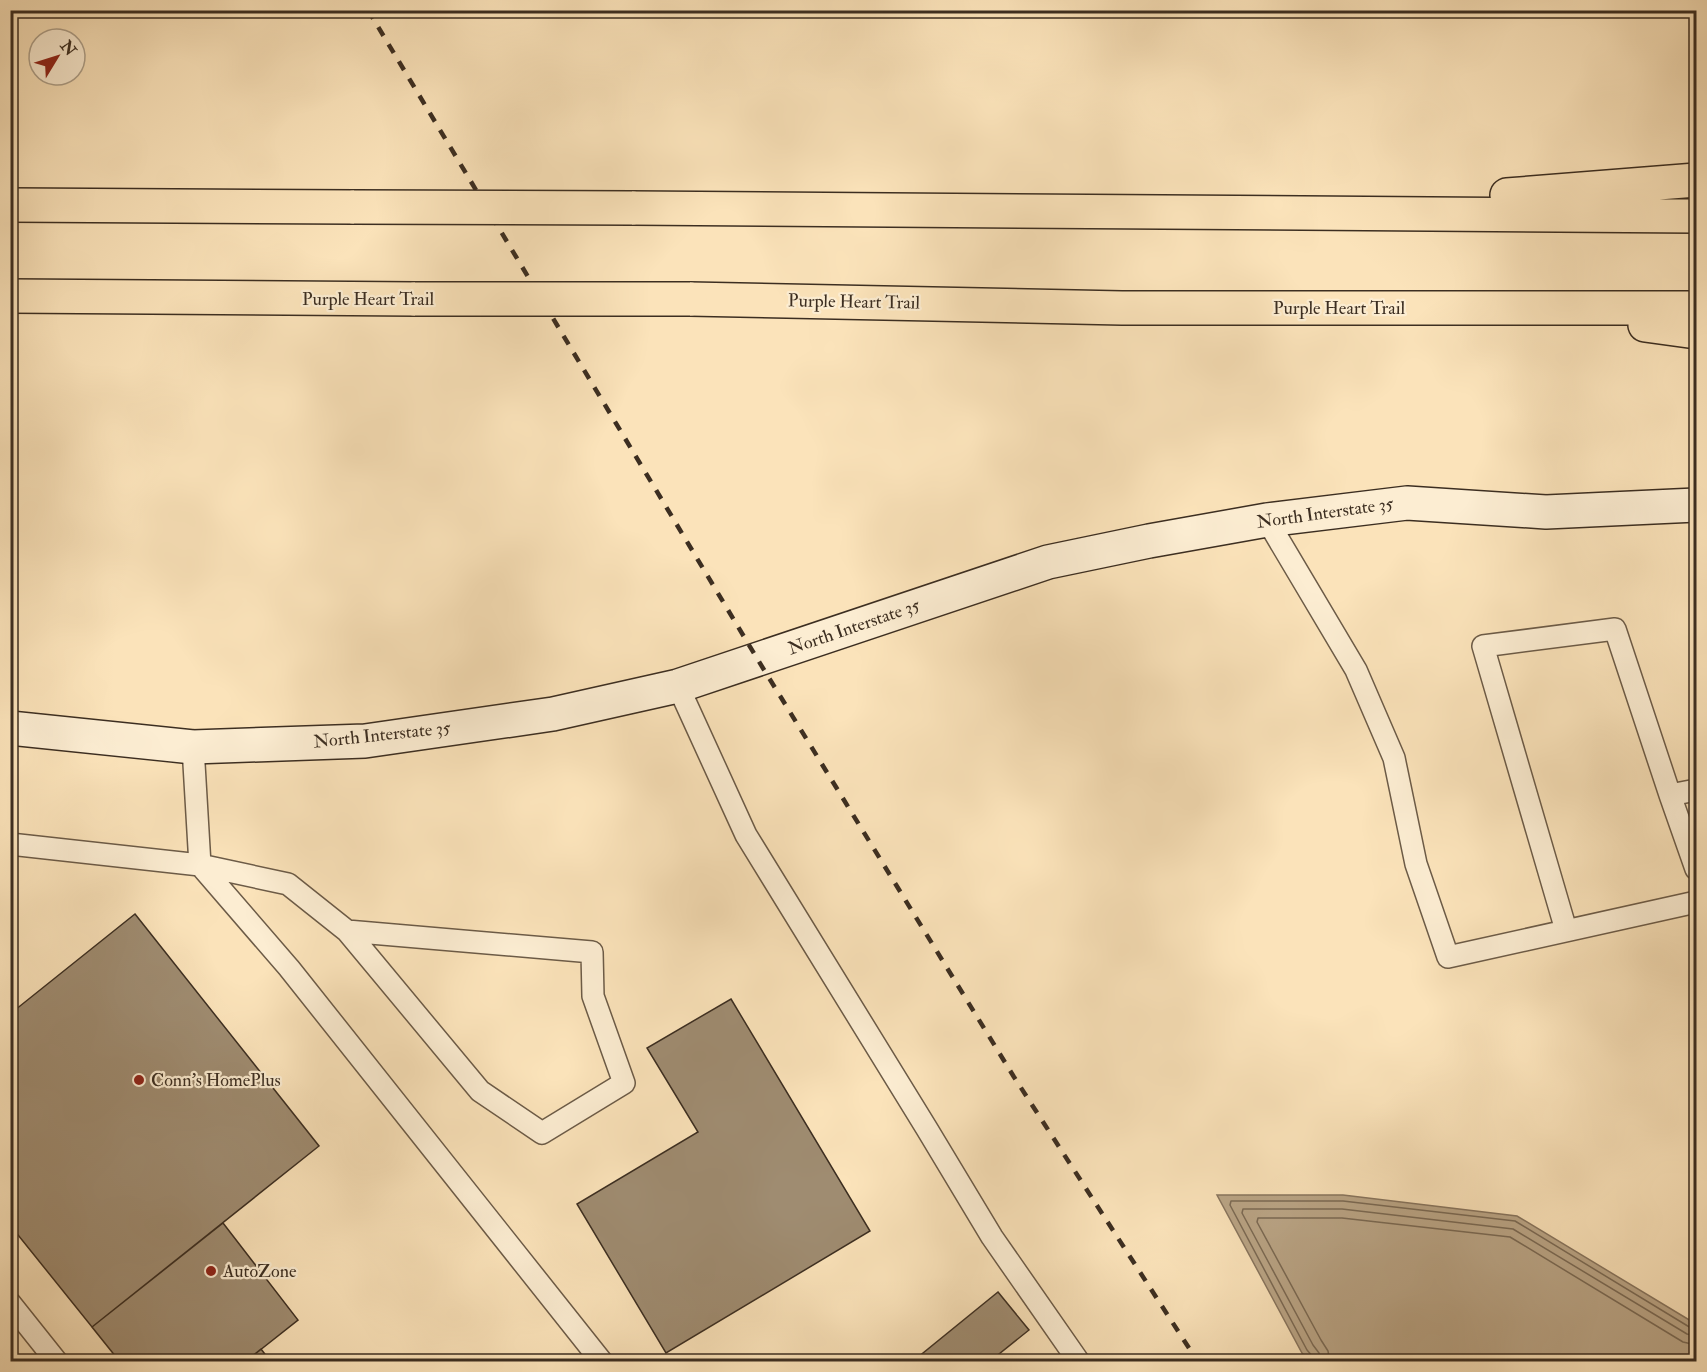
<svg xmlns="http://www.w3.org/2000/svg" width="1707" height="1372" font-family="'IM FELL Double Pica',serif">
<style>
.water{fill:#baa586;stroke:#88755e;stroke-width:1.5}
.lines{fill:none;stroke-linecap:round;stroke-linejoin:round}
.shore{stroke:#7b6a54;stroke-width:1.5}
.building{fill:#9f8c71;stroke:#3c2e21;stroke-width:1.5}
.lane-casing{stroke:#6c5b47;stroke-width:24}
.secondary-casing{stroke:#3c2e21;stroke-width:36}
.highway-casing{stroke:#3c2e21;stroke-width:36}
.lane{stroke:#fcedd2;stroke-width:21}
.secondary{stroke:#fcedd2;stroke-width:33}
.highway{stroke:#fbe3ba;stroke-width:33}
.rail{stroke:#3c2e21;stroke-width:4.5;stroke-dasharray:10 10;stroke-linecap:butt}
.highway-bridge-casing{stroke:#3c2e21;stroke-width:36;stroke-linecap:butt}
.highway-bridge{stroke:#fbe3ba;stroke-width:33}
.poi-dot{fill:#8f2418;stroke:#fcedd2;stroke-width:2}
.labels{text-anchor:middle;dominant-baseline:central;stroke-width:4.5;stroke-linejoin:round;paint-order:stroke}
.street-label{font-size:18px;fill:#3c2e21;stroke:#fcedd2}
.poi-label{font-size:18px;fill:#3c2e21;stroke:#fcedd2;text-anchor:start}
</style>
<rect width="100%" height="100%" fill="#fbe3ba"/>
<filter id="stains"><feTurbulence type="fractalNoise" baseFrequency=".00333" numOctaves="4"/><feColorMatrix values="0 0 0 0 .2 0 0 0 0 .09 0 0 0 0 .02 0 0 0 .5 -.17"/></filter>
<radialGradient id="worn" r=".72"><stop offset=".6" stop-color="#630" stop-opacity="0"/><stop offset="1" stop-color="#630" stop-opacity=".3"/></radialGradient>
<!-- water -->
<path class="water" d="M1217 1195H1343L1517 1216 1696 1324V1361H1309L1302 1353Z"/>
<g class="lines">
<!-- shore -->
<path class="shore" d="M1313 1362V1357L1307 1350 1230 1205 1231 1201H1343L1515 1221 1691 1328 1696 1329
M1321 1362 1319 1353 1313 1345 1242 1213 1243 1209H1342L1513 1229 1687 1334 1696 1336
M1330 1362 1328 1351 1321 1340 1257 1222 1258 1218H1342L1510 1237 1683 1342 1696 1345"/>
</g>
<!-- building -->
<path class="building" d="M135 914 319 1146 92 1327 10 1225V1014Z
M731 999 870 1231 666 1353 577 1204 698 1132 647 1048Z
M223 1223 298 1320 245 1362H120L92 1327Z
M998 1292 1029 1330 989 1362H912Z
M261 1349 271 1362H245Z"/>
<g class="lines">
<defs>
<path id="lane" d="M1267 520 1356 670 1394 758 1416 864 1448 957 1696 902
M678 686 746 835 927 1129 992 1237 1079 1362
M193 747 200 865 289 968 602 1362
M1696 790 1670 795 1696 869
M10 844 200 865 288 884 347 931 592 952 593 996 624 1083 542 1133 480 1091 347 931
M1566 930 1483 646 1615 629 1670 795
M10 1303 57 1362"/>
<path id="secondary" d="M10 728 193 747 365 741 553 714 678 686 1048 562 1149 541 1267 520 1407 503 1546 512 1696 505"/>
<path id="highway" d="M1507 195 1696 180
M10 205 354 207
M632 208 1696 216
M10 296 415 299
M690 299 1122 308H1696
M1645 325 1696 332"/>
</defs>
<!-- lane casing -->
<use href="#lane" class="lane-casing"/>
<!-- secondary casing -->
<use href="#secondary" class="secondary-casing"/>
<!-- highway casing -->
<use href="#highway" class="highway-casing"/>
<!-- lane -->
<use href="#lane" class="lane"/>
<!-- secondary -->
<use href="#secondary" class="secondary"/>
<!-- highway -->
<use href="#highway" class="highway"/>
<!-- rail -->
<path class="rail" d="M368 10 758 660 1014 1077 1198 1362"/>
<defs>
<path id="highway-bridge" d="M354 207 632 208
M415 299H690"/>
</defs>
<!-- highway-bridge casing -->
<use href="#highway-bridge" class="highway-bridge-casing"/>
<!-- highway-bridge -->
<use href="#highway-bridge" class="highway-bridge"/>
</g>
<!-- markers -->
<g class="poi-dot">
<circle cx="139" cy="1080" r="6"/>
<circle cx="211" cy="1271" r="6"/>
</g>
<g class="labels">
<!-- street labels -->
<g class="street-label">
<text x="368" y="299">Purple Heart Trail</text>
<text transform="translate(854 302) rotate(1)">Purple Heart Trail</text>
<text x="1339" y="308">Purple Heart Trail</text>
<text transform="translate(1325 513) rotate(-8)">North Interstate 35</text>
<text transform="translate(854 627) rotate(-19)">North Interstate 35</text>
<text transform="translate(382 735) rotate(-6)">North Interstate 35</text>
</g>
<!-- poi labels -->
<g class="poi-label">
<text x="151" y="1080">Conn's HomePlus</text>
<text x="223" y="1271">AutoZone</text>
</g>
</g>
<!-- margin -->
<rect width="1707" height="1372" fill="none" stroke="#fbe3ba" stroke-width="36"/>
<rect x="12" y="12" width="1683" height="1348" fill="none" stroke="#3c2e21" stroke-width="3"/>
<rect x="18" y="18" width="1671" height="1336" fill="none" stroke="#3c2e21" stroke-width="1.5"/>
<!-- north arrow -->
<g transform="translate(57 57) rotate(52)"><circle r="28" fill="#fcedd2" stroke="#afa18b" stroke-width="1.5"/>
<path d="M0-4.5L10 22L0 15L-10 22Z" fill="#8f2418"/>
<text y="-9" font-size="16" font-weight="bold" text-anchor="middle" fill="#3c2e21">N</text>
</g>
<rect width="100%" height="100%" filter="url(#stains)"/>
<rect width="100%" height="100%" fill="url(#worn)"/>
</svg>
